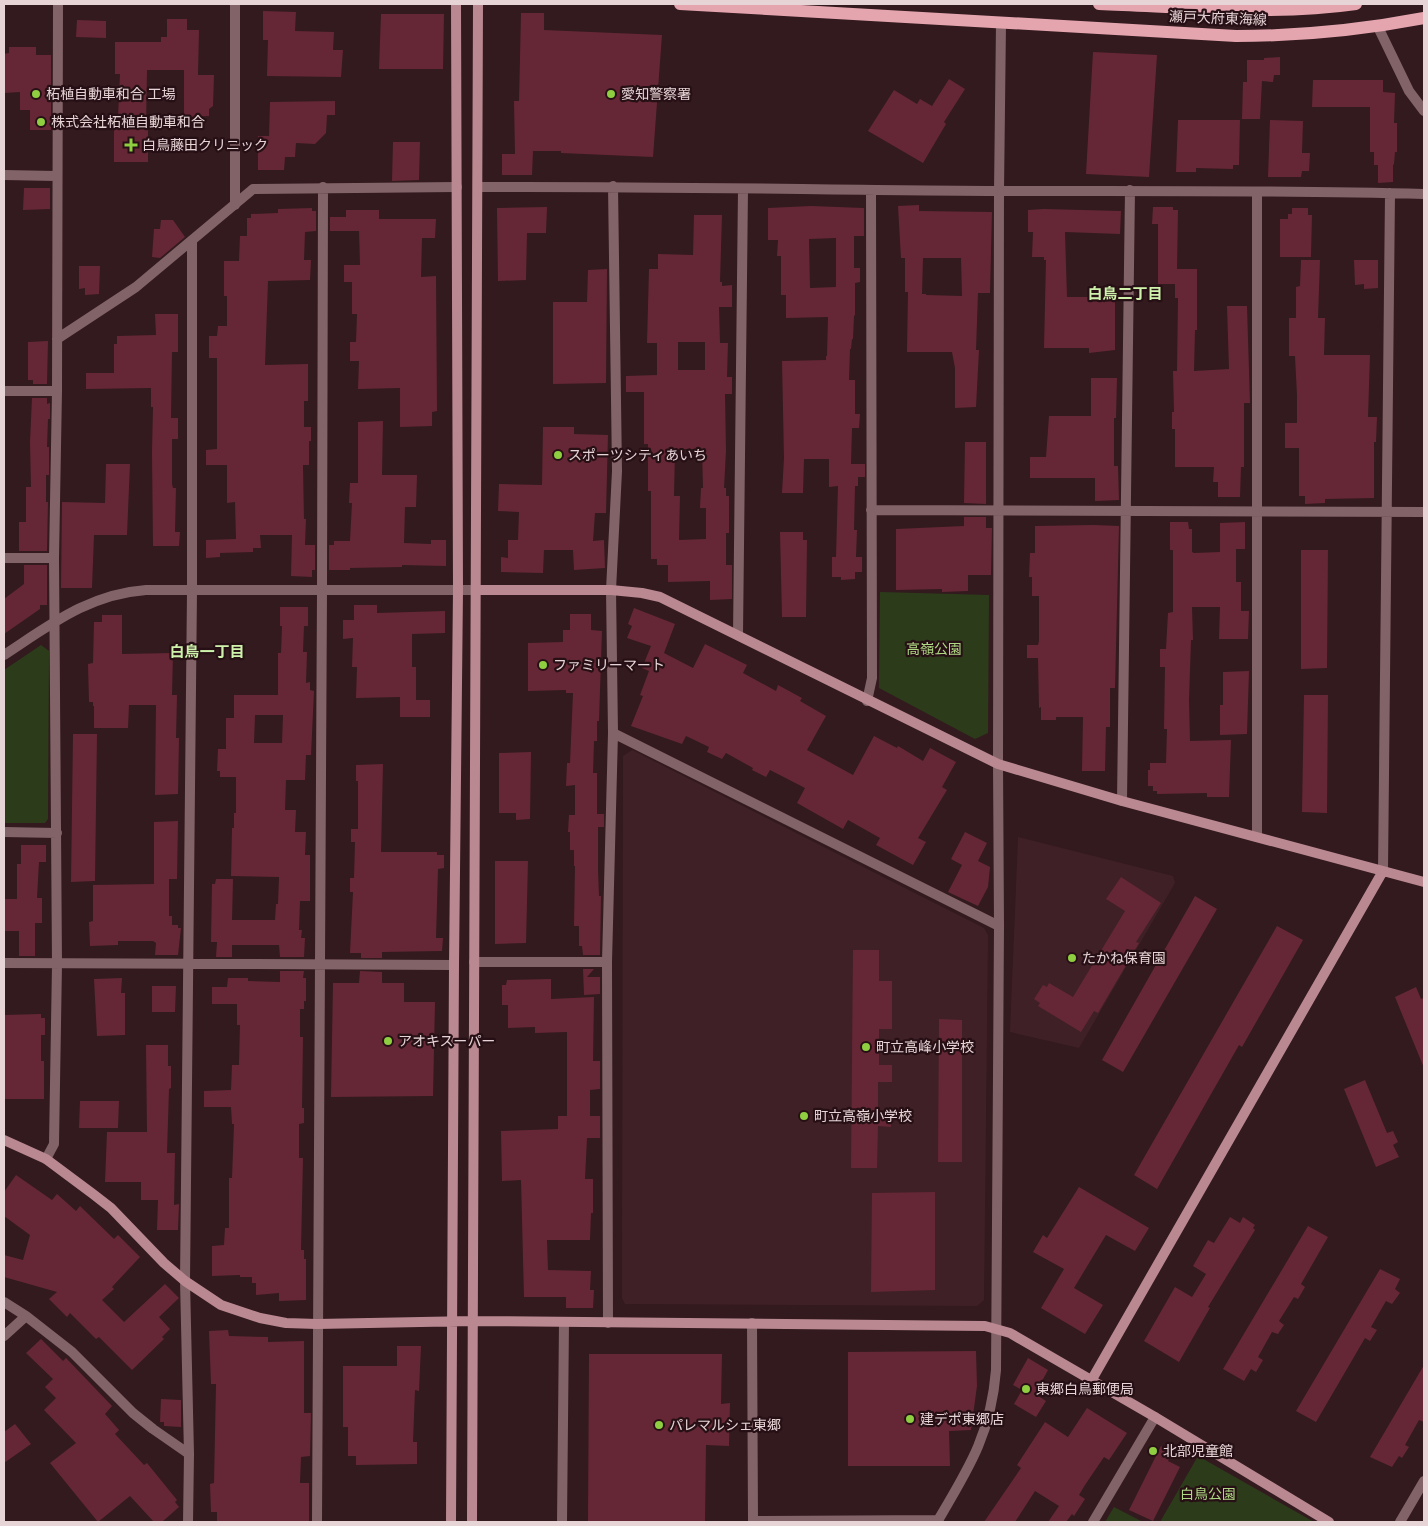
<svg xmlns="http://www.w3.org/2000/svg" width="1428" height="1526" font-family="Poppins,'Noto Sans JP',sans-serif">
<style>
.built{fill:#3f2026}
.green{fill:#2c3c1b}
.building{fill:#652735;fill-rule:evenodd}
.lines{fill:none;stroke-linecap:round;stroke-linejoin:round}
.street{stroke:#826368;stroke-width:10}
.secondary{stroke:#ba8890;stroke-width:10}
.primary{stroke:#e5a5af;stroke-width:12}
.poi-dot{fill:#8fcd41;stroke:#271015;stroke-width:2}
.labels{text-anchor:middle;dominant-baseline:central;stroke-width:4.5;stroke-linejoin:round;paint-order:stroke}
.street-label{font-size:14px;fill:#e6d4d7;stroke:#271015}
.poi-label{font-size:14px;fill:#e6d4d7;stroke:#271015;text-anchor:start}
.park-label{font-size:14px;fill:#aed883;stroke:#271015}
.neighbourhood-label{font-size:15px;font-weight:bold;fill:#cef2ac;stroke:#271015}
</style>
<rect width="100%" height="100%" fill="#321a1e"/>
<!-- built -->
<path class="built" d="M632 750 984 928 988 935 984 1300 977 1306 625 1304 622 1298 623 756Z
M1018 837 1173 876 1175 883 1079 1048 1010 1032Z"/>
<!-- green -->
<path class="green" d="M880 592 989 595 988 733 975 739 879 688Z
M41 645 49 651 48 819 45 823H4V670Z
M1198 1456 1314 1522H1160Z
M1114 1507 1143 1522H1105Z"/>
<!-- building -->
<path class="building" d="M263 11 296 12 295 31 334 32 333 50H343L341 77 267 76 268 40H263Z
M521 13H544V30L662 35 653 157 561 153V151H533L532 175H502V154H515L514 101H519Z
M381 14H444L443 69H379Z
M167 19H187V30H199L198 75H214L213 106 209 109V116L184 117V70H147L146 127H148V162H114V117H118L120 74H115V42H161V37H167Z
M77 20 106 21V38L76 37Z
M9 47H36V55H51V130H30V110H20V92L4 93V54L9 53Z
M1093 52 1157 55 1149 177 1086 174Z
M1280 57V75H1274L1273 82 1262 81 1260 119H1242L1243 82H1247V60H1264V58Z
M949 79 965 89 944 122 946 124 923 163 868 131 894 90 917 104 920 99 932 106Z
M1313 80H1383V92L1395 93 1394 123H1397V152H1395L1394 164 1393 165V182L1378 183V165H1374V152H1370V107H1312Z
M335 101V115H327L326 133 315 144 296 143 295 157H285L284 170H258V136H269L270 102Z
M1178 120H1240L1239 165H1233V169L1196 168V172H1176Z
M1270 120 1303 121 1302 153H1310L1309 171H1302L1301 177H1268Z
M393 142H420L419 180 392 181Z
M24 188H50V209L23 210Z
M919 205V211L992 212 990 293H978L976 350H979L976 407 955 408V368L952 352H907L908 292H905V258H901L898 206ZM923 258H961L962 296 926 295V294H922Z
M811 206 864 208V236H854V268H860V282L855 283V315L854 316 853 339H852L851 349H850L849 380H855V414H860L859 428H852L851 464H865V477H858V486H855L854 530H857L856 557H862V572H855V579L841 580V577H832V557H836L838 486 829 487V459H804L803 493H782L784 458 782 361 826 360V356H827L828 317 786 318V295H781V256H777L778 240H768V208ZM836 238V287L810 288 809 239Z
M547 207 546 233H527L526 280 498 281 497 208Z
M1153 207H1173V210H1178L1177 269H1197V330H1195L1194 371 1229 369 1227 306H1247L1250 403H1244V467H1241L1240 497H1218V482H1213L1214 467H1175V429H1172V412H1174L1173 371H1177L1178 298H1175V284H1158V224H1152Z
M312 208V211H316V231L305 232 304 260H311L310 280 268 281 265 365 308 364V401H304V427H311V441H309V465H303L304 519H306L305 545H315V570H312V577L291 576 292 535H260L261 548H253V552L220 553V557L206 558V540L236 539 235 502 227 503V465H206V450L217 449V358H209V336H217L218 326H227V296H224V261H239L240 236H247V218H251V214L278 213V209Z
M1292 208H1308V215H1312L1311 257H1280V219H1288V214H1292Z
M1044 209 1121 211 1120 234 1065 232 1067 297H1115V350L1089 353V348H1044L1046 260H1044V257H1032L1033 232H1028V210Z
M346 210H379V219H436L435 238H422L421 277 436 276 437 411 432 412V426L400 427V388L358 389 359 361H350V342H356L357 314H352V282H344V265H360L359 231H330V217H346Z
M694 215H722L720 282H722V286L732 285V307H719L720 343H728L727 377H732V394H725L726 451 724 488H726V496H729V533H726V565H732V599L710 600V581L668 582V565H657V559H651V491H648V444H644V392H626V376L657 375V343H647L649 269H658V254L693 255ZM678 342H705V370H678ZM675 449H702L703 488H701L700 508H706V539L679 540 680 496H674Z
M161 220H173L185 237 160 258 152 257 154 229H160Z
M1301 260H1320L1318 318H1325L1324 355H1370L1368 417H1377L1376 442H1374V498L1325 499V503L1305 504V496H1299V448H1285V423H1297V395L1295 356H1289V318H1296V287L1300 286Z
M1354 260H1378V288L1364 289V284L1355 285Z
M79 266H100L99 294 85 295V288L79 289Z
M607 269 606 383 553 384V302H587L588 270Z
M155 314H178V352H172L171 418H178V439H172V484L173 488H176L175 532H180L179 546H153L152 452 153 407H151V388L86 389V373H114V344H117V336L156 335Z
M48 341 47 384H33V380H28V342Z
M1091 378H1117L1116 418H1114V466H1118L1119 500 1095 501V478H1030V457H1046L1049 416H1091Z
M32 398H47V404L50 403V419H48L47 447H49V475H46V502H48L47 551H19V522H26V487H31L30 442Z
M383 421 382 475H417L416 507H405L404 543 431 544V540H446V566L402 565V567L350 568V570H329V545H334V541H350L352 503H349L350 483H358V422Z
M543 427H574V434L608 435 606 513H595L593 541 604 540 605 568 574 570 573 550H544L543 573 501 572V557L508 558V540H518L519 512 498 511 499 484 542 485Z
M965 442H986V504L964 503Z
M106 464H130L127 535H94L92 588H61L62 502 105 503Z
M964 517H986V528H992L991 575H968V591L942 592V589L896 590V529L964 526Z
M1170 522H1188L1189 529H1192V552L1194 553 1220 552V523L1245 522V549H1236V582H1241V611H1249L1248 639H1219L1220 607H1192L1193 640H1191L1189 700 1190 741 1231 740 1229 797H1207V793L1157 794V791H1153V786H1148V770H1150V763H1166L1167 729H1164L1165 667H1160V649H1166L1168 613 1173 612V550H1170Z
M1094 525 1119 526 1115 688H1110V727H1106L1105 771H1082L1083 717H1056V720H1041V707L1039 708 1038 658H1027V645H1038L1039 641V596H1032V577H1029L1030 553H1035V526Z
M780 532H803V540H807L806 617H782Z
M1301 550H1328L1327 668 1301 669Z
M24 565H47V605H40V609L4 634V599L24 584Z
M354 605H377V613L445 611V633L412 634V667H416V700H430V717H400V697L356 698 357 667H352L353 638 343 639V620H354Z
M280 607H308V626H304L303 652H307L306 683 310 682V690L314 691 311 755H306L305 780H286L285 810H296L295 832H306L305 855H310V901H300L299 930H302L301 938H305L304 957H280L279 945H232V957H216L217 942H211L212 884H215L216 879H233L232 920H275L276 904H278L279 877 231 876 232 828H234V813H236V777H220V771H217L218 749H226V718H234V695H278V653H281L282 626H280ZM255 715H283L282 743H254Z
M634 608 675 624 664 653 693 668 705 644 747 665 743 673 776 691 778 685 802 698 800 701 826 716 807 750 853 775 874 736 897 748 898 746 923 761 930 748 956 762 942 787 947 790 918 838 926 842 913 865 876 845 880 838 848 820 843 829 797 803 805 788 770 770 766 777 752 770 753 768 726 753 722 759 707 752 709 747 686 736 682 744 631 726 643 696 640 695 649 671 642 668 651 646 627 638 632 626 628 624Z
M570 614H591V630L602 631 599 721H597V741H594L593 773H597V814H604V827H598V869L599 896H601L600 955H583L582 946H579V926H574L575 866H574V850H570V832H568L569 815H575V785L566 786 567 763H570L573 693H566V690L528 691V643L563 642V630H570Z
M102 615H122V654L173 653 172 695H177L176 738H179L178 794 155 795 156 705H129L128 728H94V706H93V702H89L88 664 93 663 94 622H102Z
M1249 671 1247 734 1220 735V705H1223V672Z
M1304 695H1328L1327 813 1302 812Z
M73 734H97L95 881 71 882Z
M531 752 530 819 516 820V813H499V753Z
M383 764 381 852H437V855H444V868L438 869 436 938H443L442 951 382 952V958H361V953H350L353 892H350V878H354L355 842H351V829H358V781H356V765Z
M178 821 177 879H169V916H172V925H178V928H181L178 955H155L156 943 153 941H118V945L90 946 89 922 93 921V885L154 884V822Z
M965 832 987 843 978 861 990 867 988 887 978 906 948 892 962 865 951 859Z
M21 845H46V862H39L37 898H42V923H35V956H19V931H4V899H17V864H21Z
M495 861H528L526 943 495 944Z
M1121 877 1161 903 1136 942 1139 943 1098 1013 1094 1011 1081 1032 1038 1006 1040 1003 1034 999 1043 985 1047 987 1049 983 1073 997 1125 911 1106 899Z
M1195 896 1217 909 1123 1072 1102 1060Z
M1277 926 1303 940 1242 1047 1239 1045 1157 1189 1134 1175Z
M853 950H879V981H892V1029H879V1065H892V1082H878V1112H891V1127L878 1126 877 1168H851Z
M583 969H594L587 977H600V994L584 995Z
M280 971H304L303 978H306V1001H304V1009H300V1037H303L302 1108H304V1123L299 1124V1158H303L301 1250H304V1259H306V1300L279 1301V1293L256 1295V1283H252V1277H240V1275L212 1276V1246L224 1245 225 1228H229V1178H232L234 1124H232L231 1107H204V1091L231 1090 232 1065H239L240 1025H237V1004H212V987H227L228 978H248V981L280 982Z
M360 971 382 972V983H404V1002H435L433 1096 331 1097 333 983H359Z
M122 978 121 993H125V1035L97 1036 94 979Z
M551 979V999L594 997 593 1061H600V1089L590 1090V1116H600V1138H587L585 1179H593V1213H591L590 1240H547L548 1270 591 1271 590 1290H594L593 1308H566V1297H524L521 1180 502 1181 501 1131 558 1129V1116H567V1032L535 1033V1027L508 1028V1005H502V985H506L507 980Z
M152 986H176L175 1012H152Z
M1416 987 1421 999 1424 998V1068L1395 997Z
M41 1014V1018H45V1035H41V1061H44V1099H4V1015Z
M939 1019 962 1020V1162H938Z
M146 1045H168V1066H171V1088L169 1089 167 1153H175L174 1205 179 1204 178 1230H157L158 1200H141V1182H105L107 1132H147Z
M1365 1080 1387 1133 1393 1131 1398 1142 1393 1145 1399 1157 1376 1167 1344 1089Z
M80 1101H119L118 1128H79Z
M16 1175 52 1200 57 1194 76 1211 80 1206 114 1239 118 1235 140 1257 112 1287 114 1289 102 1300 124 1322 165 1284 179 1298 159 1317 170 1329 162 1337 164 1339 132 1370 99 1337 96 1339 70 1313 67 1317 49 1299 57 1292 4 1277V1255L23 1260 30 1235 4 1216V1192Z
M1079 1187 1149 1228 1135 1251 1106 1235 1074 1288 1103 1305 1085 1334 1041 1308 1064 1269 1033 1252 1043 1235 1047 1238Z
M935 1192V1290L871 1292 872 1193Z
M1230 1217 1240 1223 1243 1217 1255 1225 1253 1228 1255 1230 1208 1307 1210 1308 1179 1362 1144 1341 1175 1287 1192 1297 1206 1274 1193 1266 1208 1240 1214 1243Z
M1308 1226 1328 1237 1301 1284 1305 1287 1298 1299 1294 1297 1279 1321 1284 1325 1278 1334 1272 1332 1258 1357 1263 1360 1256 1372 1251 1369 1244 1381 1223 1369Z
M1380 1269 1400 1279 1395 1289 1400 1293 1392 1304 1386 1301 1371 1327 1377 1330 1370 1341 1365 1338 1316 1422 1296 1411Z
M228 1330 229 1336 268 1337V1342L304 1341V1413H311L310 1456 301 1457 300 1483H309V1522H217V1512H211L210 1484 214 1483 216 1384H211L209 1331Z
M41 1339 63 1361 66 1358 112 1406 105 1414 119 1430 115 1434 144 1465 147 1463 177 1500 175 1502 179 1507 162 1522H154L130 1496 98 1522 50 1463 76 1443 44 1410 56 1398 45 1387 53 1379 26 1353Z
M397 1346H421L419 1391 415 1390 413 1442H417V1464L356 1465V1456H348V1427H343V1366H397Z
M976 1351 977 1386 971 1430 949 1431 950 1466H848V1352Z
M589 1354H722L721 1404 730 1403 729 1446 706 1445 705 1522H588Z
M1028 1358 1048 1370 1035 1394 1046 1401 1036 1417 1014 1404 1022 1390 1013 1385Z
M1424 1365V1422L1419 1420 1405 1445 1409 1447 1402 1458 1399 1456 1392 1467 1370 1457Z
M161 1399 181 1400V1427L164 1426V1422H160Z
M1087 1408 1127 1433 1109 1460 1104 1457 1085 1485 1079 1495 1085 1499 1074 1516 1072 1514 1066 1522H1048L1059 1506 1035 1491 1015 1522H984L1021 1468 1017 1465 1045 1422 1068 1437Z
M15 1424 31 1444 4 1463V1432Z
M1161 1446 1173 1452 1168 1461 1180 1467 1153 1521 1129 1510Z"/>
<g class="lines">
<!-- street -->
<path class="street" d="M235 4V205
M1378 27 1409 91 1424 111
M4 175 56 176
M478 187C651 186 823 190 996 191 1139 191 1282 190 1424 194
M57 339 136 287 253 189 457 187
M4 391H57
M871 510 1424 512
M4 558H54
M738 635 743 189
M4 655C50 625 89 594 146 590H476
M867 701 872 678 871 190
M613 733 999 926
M1122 801 1130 190
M4 832 57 833
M1257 837V192
M1383 871 1390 193
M474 962H607
M4 963 454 965
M46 1159 54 1144 57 964 54 558 57 391 58 4
M4 1302 26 1316 72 1352 133 1413 153 1429 189 1454
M608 1323 607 962 613 733 611 590 617 471 613 186
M752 1323 753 1522
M4 1336 26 1316
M753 1521 939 1520
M188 1522 189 1454 185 1281 192 590V241
M317 1522 322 590 323 187
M562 1522 564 1322
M937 1522C969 1468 991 1434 996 1370L999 926 998 764 999 191 1001 23
M1093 1522 1155 1417
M1400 1522 1424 1481"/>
<!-- secondary -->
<path class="secondary" d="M476 590H611L642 593 660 597 998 764 1122 801 1424 882
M4 1140 46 1159 93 1194 111 1208 164 1263 185 1281 221 1305 260 1318 286 1323 317 1324 473 1321 985 1326 1010 1333 1155 1417 1329 1522
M1091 1381 1383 871
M451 1522 454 965 458 590 456 4
M472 1522 478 4"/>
<!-- primary -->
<path class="primary" d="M680 4 1236 36C1300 36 1361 30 1424 18
M1099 4C1184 7 1271 16 1356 4"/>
</g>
<!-- markers -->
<g class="poi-dot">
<circle cx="36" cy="94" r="5"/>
<circle cx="611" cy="94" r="5"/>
<circle cx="41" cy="122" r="5"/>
<path d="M128.5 137.5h5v5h5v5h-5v5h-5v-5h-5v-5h5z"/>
<circle cx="558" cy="455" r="5"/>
<circle cx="543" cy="665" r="5"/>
<circle cx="1072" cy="958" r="5"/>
<circle cx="388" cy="1041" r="5"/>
<circle cx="866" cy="1047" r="5"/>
<circle cx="804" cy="1116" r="5"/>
<circle cx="1026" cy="1389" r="5"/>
<circle cx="910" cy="1419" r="5"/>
<circle cx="659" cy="1425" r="5"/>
<circle cx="1153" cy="1451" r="5"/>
</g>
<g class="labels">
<!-- street labels -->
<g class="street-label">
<text transform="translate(1218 18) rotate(2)">瀬戸大府東海線</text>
</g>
<!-- poi labels -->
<g class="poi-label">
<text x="46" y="94">柘植自動車和合 工場</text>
<text x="621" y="94">愛知警察署</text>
<text x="51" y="122">株式会社柘植自動車和合</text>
<text x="142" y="145">白鳥藤田クリニック</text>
<text x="568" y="455">スポーツシティあいち</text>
<text x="553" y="665">ファミリーマート</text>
<text x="1082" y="958">たかね保育園</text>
<text x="398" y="1041">アオキスーパー</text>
<text x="876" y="1047">町立高峰小学校</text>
<text x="814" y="1116">町立高嶺小学校</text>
<text x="1036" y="1389">東郷白鳥郵便局</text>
<text x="920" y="1419">建デポ東郷店</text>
<text x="669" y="1425">パレマルシェ東郷</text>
<text x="1163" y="1451">北部児童館</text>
</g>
<!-- park labels -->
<g class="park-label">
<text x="934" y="649">高嶺公園</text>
<text x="1208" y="1494">白鳥公園</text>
</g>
<!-- neighbourhood labels -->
<g class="neighbourhood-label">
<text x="1125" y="293">白鳥二丁目</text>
<text x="207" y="651">白鳥一丁目</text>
</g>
</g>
<!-- border -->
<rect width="1428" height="1526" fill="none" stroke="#e6d4d7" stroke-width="10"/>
</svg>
